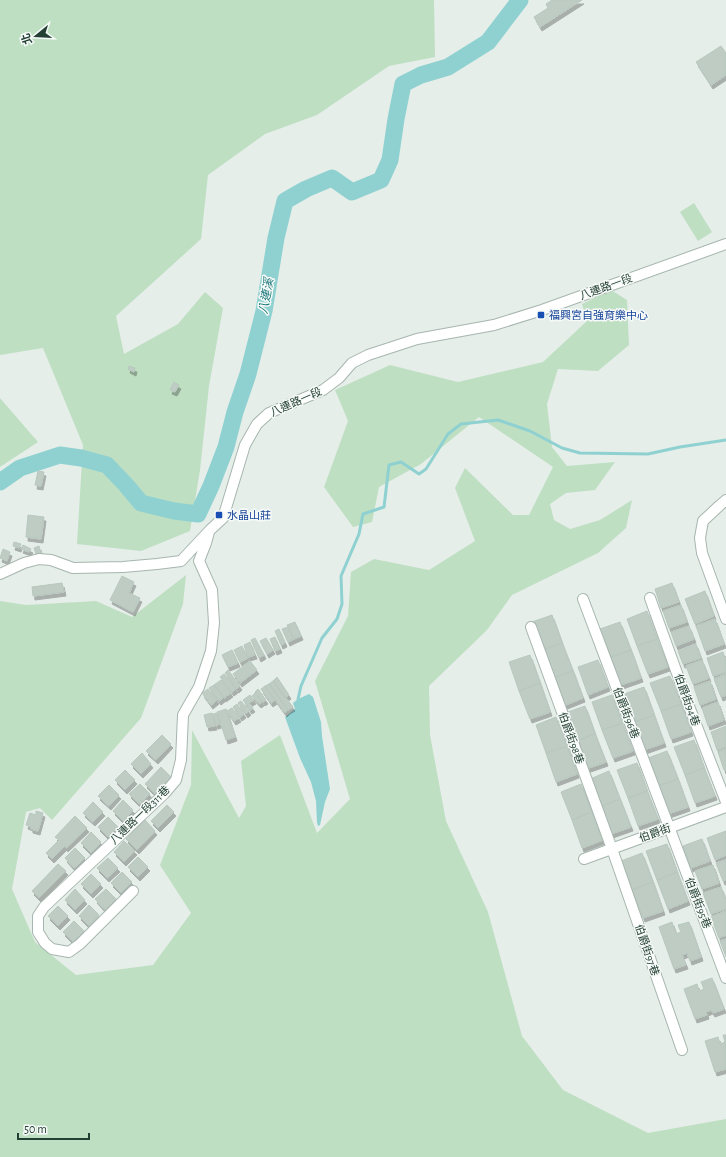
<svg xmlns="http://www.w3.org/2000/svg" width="726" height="1157" font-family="'Alegreya Sans','Noto Sans TC',sans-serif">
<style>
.green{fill:#bfdfc3}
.water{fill:#8fd1d1}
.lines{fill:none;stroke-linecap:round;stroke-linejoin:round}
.stream{stroke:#8fd1d1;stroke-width:3}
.river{stroke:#8fd1d1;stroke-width:17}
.building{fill:#beccc4;stroke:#b8c8bf;filter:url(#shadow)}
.minor-casing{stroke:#a7b6af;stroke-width:12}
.minor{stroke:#fff;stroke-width:10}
.transit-dot{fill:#1a4fb4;stroke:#f6faf8;stroke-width:1.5}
.labels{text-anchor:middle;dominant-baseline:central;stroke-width:3;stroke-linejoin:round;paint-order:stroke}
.street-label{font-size:11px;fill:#244035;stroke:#f6faf8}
.transit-label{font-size:11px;fill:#164399;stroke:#f6faf8;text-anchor:start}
.water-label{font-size:12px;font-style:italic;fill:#1f7a7c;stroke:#f6faf8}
</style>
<defs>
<filter id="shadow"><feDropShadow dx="2" dy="4" stdDeviation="0" flood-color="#0004"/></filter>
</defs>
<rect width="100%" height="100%" fill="#e5eee9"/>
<!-- green -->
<path class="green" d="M0 0H434L435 57 389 66 317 115 265 134 208 175 201 239 116 316 124 354 178 324 205 292 223 308 209 386 200 470 190 531 141 551 77 544 83 445 43 348 0 355Z
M694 203 712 232 698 241 680 212Z
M611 290 627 300 629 345 598 371 558 369 547 404 552 447 567 466 615 462 595 490 566 493 550 504 554 520 570 529 600 520 632 500 626 528 598 553 512 595 487 630 429 686 430 735 446 821 488 912 522 1036 563 1090 648 1133 726 1119V1157H0V601L26 605 96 601 132 617 186 575 183 604 141 718 52 820 40 808 26 812 12 889 35 942 76 975 153 965 191 913 160 865 191 785 192 730 239 818 246 806 241 761 280 735 317 833 350 799 315 681 348 616 351 572 374 559 429 570 475 541 455 488 465 468 513 515H529L553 467 479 417 421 464 379 487 372 522 353 527 324 487 348 421 335 390 390 365 458 382 543 362 587 321 582 304Z
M0 398 38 442 0 467Z"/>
<!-- water -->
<path class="water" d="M309 694 313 697 321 722 322 736 330 789 325 802 320 825 318 826 317 822 316 801 311 782 300 758 285 717 295 709 293 703 298 699Z"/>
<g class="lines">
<!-- stream -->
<path class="stream" d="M298 699 301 686 322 638 337 619 342 604 341 576 359 534 363 514 384 507 389 465 401 462 419 474 426 469 448 434 461 424 498 420 530 431 562 448 580 453 648 454 680 447 726 440"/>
<!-- river -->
<path class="river" d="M0 482 20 468 60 455 81 458 107 465 126 485 141 503 174 511 198 514 211 486 226 447 235 412 248 374 264 311 276 238 285 201 306 189 332 178 352 192 381 180 390 160 396 119 403 84 421 75 448 67 488 42 520 0"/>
</g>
<!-- building -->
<path class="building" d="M552 0H582L540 27 534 17 548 8 546 4Z
M721 46 726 53V75L711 85 696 62Z
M129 366 135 368 134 372 128 369Z
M174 382 179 385 175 392 170 390Z
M38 471 44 472 41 486 35 485Z
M28 515 44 517 41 539 26 537Z
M14 542 21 544 19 548 13 546Z
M23 545 31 549 29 552 21 549Z
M39 546 41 553 36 554 34 548Z
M3 549 10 552 7 561 0 558Z
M122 576 134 582 129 593 140 598 133 612 110 600Z
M62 583 64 592 33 596 32 587Z
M672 583 679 602 661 608 655 589Z
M705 591 714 616 695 624 685 599Z
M681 605 687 622 669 628 663 611Z
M647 611 657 639 637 646 627 619Z
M552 615 562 643 542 650 532 622Z
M715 619 724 644 705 651 696 626Z
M295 622 301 636 294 639 287 625Z
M620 622 631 650 611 657 600 629Z
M689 626 694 639 676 646 671 632Z
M288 627 294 639 288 642 282 629Z
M279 629 285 643 281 645 275 631Z
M275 637 280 649 275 651 270 639Z
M255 638 264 655 259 658 251 640Z
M266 638 273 650 267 654 260 641Z
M657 639 668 667 648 674 637 646Z
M250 642 255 655 248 657 244 645Z
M562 643 573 671 553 678 542 650Z
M696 644 701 658 683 664 678 651Z
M242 646 248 658 240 662 234 650Z
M232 650 238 663 228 667 222 655Z
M631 650 641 678 621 685 611 657Z
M723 652 726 662V672L713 676 707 658Z
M530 655 540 683 519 691 509 662Z
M598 660 608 687 588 695 578 667Z
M702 660 709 678 693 684 686 666Z
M250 661 257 670 240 683 233 674Z
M228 670 240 686 237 689 225 673Z
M573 671 583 698 563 706 553 678Z
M224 674 236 689 232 692 220 677Z
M726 674V695L721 697 714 679Z
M670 676 681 704 661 711 650 683Z
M277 677 289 695 285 698 273 681Z
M221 680 231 693 224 698 214 685Z
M273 681 293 707 288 710 269 684Z
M710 681 716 699 700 705 694 687Z
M540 683 550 712 530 719 519 691Z
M269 684 288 710 285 713 265 686Z
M214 685 224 697 219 701 209 688Z
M265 686 275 700 271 703 261 689Z
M644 687 654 715 634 722 624 694Z
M208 689 217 700 211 705 202 693Z
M258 689 266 700 263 702 255 692Z
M255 693 262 702 259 704 252 696Z
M250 695 254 700 249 703 253 708 250 710 243 700Z
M612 695 622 723 602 730 592 702Z
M241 701 249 711 246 714 238 703Z
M718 702 724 720 708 726 702 708Z
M237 704 244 714 240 717 233 707Z
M681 704 691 732 671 739 661 711Z
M585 706 595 734 576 741 565 713Z
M232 708 239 718 234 721 227 711Z
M226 709 235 737 226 740 217 712Z
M212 713 215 726 207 727 204 715Z
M217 713 220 724 216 725 213 714Z
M654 715 664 743 644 750 634 722Z
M556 717 567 746 546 753 536 725Z
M622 723 633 751 613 758 602 730Z
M726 726V747L717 750 711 732Z
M595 734 606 762 586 769 576 741Z
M162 735 171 744 156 760 146 751Z
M694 740 704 768 685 775 674 747Z
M567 746 577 774 556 782 546 753Z
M726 749V770H724L718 752Z
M667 751 678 779 658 786 648 758Z
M142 753 151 764 141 774 131 764Z
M637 763 647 791 628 798 617 770Z
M161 767 171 777 155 794 145 784Z
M704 768 715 796 695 803 685 775Z
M125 770 135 780 125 790 115 780Z
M609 771 620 799 600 807 590 779Z
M678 779 688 807 668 814 658 786Z
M140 784 150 794 139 804 129 794Z
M581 784 592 812 572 820 561 792Z
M109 785 119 795 109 806 98 796Z
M647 791 658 819 638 826 628 798Z
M620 799 631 827 611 834 600 807Z
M123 800 133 810 123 821 113 811Z
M93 802 103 812 93 822 83 813Z
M167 805 174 812 158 828 151 821Z
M36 811 43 813 38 831 31 829V827L26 825 30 813 36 815Z
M592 812 603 840 582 848 572 820Z
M75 816 87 828 66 848 65 846 52 859 46 853 59 840 55 837Z
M108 817 118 827 108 837 98 827Z
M145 820 155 831 137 850 126 839Z
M726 831V855L715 860 707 838Z
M91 832 101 842 91 853 81 843Z
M702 839 710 861 691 868 683 846Z
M124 841 135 851 124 862 114 852Z
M667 844 677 872 657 880 646 851Z
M75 848 85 858 74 868 65 858Z
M642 853 653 882 632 890 621 861Z
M138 857 148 867 138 877 128 867Z
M108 858 118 868 107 878 97 868Z
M726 860V880L723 881 716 863Z
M58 864 66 871 39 898 32 891Z
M713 865 719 883 702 889 695 871Z
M122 872 132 882 121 893 111 883Z
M677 872 688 901 668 909 657 880Z
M91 874 101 884 91 894 81 884Z
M653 882 663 911 643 918 632 890Z
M721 887 726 900V909L711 914 703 893Z
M75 889 85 900 75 910 65 900Z
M106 889 116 899 105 910 95 899Z
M89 905 99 915 89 926 79 916Z
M58 906 68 916 58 926 48 916Z
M726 911V935L719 938 711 917Z
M74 921 84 931 73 942 63 932Z
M672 922 676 934 681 932 678 925 689 922 701 957 690 961 687 953 682 955 686 965 674 969 659 927Z
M726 939V957L720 941Z
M712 978 724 1009 713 1013 711 1010 706 1012 707 1015 695 1019 684 989 697 984 699 991 704 989 701 982Z
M723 1035H726V1069L715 1072 705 1041 718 1037 720 1044 725 1042Z"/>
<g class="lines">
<defs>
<path id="minor" d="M726 500 719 506 703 521 700 538 702 553 726 619
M0 574 24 563 39 559 51 560 73 568 123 567 157 564 181 561 210 530 223 518 245 445 257 424 269 413 323 390 339 378 352 363 368 355 417 339 494 325 542 310 726 244
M650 598 687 701 726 802
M583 599 726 978
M531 627 612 849 682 1050
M584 859 726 807
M133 891 80 944 69 952 52 949 45 943 38 932V916L44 907 164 794 176 780 181 760 183 715 199 687 211 651 214 623 212 590 199 561 206 543 209 532"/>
</defs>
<!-- minor casing -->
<use href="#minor" class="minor-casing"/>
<!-- minor -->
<use href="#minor" class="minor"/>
</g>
<!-- markers -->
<g class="transit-dot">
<rect x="537" y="311" width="8" height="8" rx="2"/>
<rect x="215" y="511" width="8" height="8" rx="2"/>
</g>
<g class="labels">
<!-- street labels -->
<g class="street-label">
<text transform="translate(606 287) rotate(-20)">八連路一段</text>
<text transform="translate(296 402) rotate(-24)">八連路一段</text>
<text transform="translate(687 700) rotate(70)">伯爵街94巷</text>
<text transform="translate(626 713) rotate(69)">伯爵街96巷</text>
<text transform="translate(571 738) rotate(70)">伯爵街98巷</text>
<text transform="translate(140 815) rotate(-44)">八連路一段311巷</text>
<text transform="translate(655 833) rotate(-20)">伯爵街</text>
<text transform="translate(698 903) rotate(69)">伯爵街95巷</text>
<text transform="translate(647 950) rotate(71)">伯爵街97巷</text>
</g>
<!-- transit labels -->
<g class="transit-label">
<text x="549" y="315">福興宮自強育樂中心</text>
<text x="227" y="515">水晶山莊</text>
</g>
<!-- water labels -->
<g class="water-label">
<text transform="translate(266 296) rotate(-80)">八連溪</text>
</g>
</g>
<!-- north arrow -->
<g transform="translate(36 36) rotate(252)" stroke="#f6faf8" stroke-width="3" paint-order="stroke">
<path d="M0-3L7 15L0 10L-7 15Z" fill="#244035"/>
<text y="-6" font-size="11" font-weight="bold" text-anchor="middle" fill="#244035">北</text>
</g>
<!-- scale -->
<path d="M18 1133v6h71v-6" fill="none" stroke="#244035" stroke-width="2"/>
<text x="24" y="1133" font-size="12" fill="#244035" stroke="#f6faf8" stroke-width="3" paint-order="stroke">50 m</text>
</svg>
